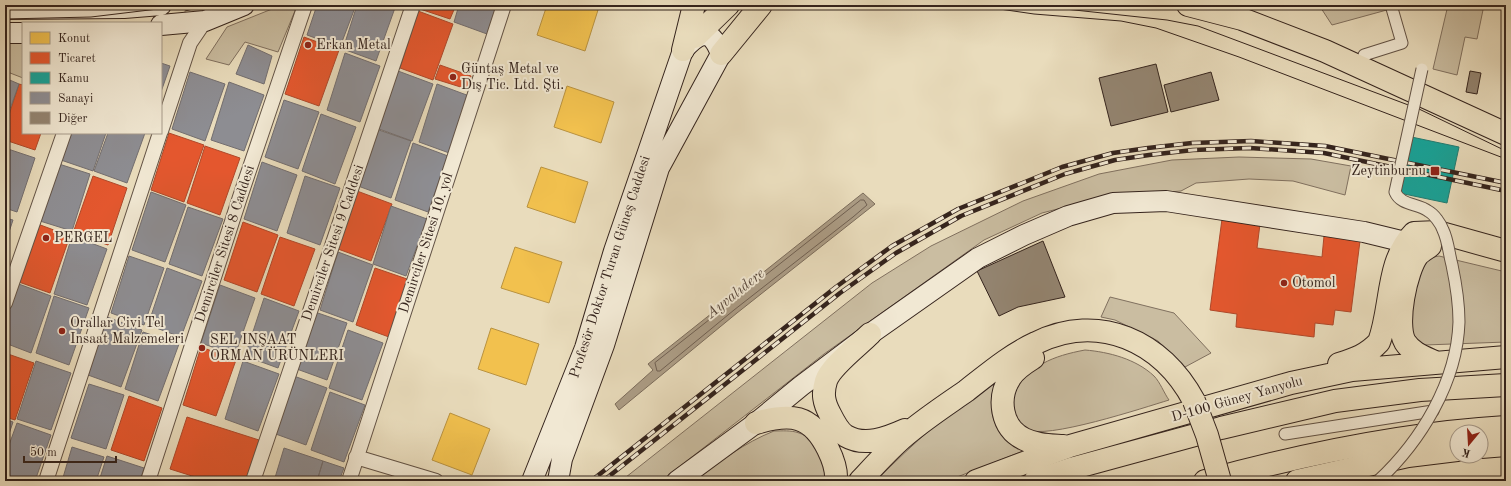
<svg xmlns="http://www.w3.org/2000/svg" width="1511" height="486" font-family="'Old Standard TT',serif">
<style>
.green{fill:#cabda1;stroke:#80705f}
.water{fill:#ac9d86;stroke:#7c6d5c}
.homes{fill:#f2c14e;stroke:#b9923f}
.shops{fill:#e4572e;stroke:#b04829}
.public{fill:#17a398;stroke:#207d73}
.industry{fill:#8d8d92;stroke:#736e6f}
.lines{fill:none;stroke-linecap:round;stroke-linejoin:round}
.shore{stroke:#706052;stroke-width:1}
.building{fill:#938470;stroke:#35241d}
.pedestrian-casing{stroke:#625245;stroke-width:13}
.minor-casing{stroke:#625245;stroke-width:16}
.secondary-casing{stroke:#35241d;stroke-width:22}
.primary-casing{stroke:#35241d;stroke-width:24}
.trunk-casing{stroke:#35241d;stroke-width:24}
.pedestrian{stroke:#f1e8d3;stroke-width:11}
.minor{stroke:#f1e8d3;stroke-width:14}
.secondary{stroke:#f1e8d3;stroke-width:20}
.primary{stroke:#e9dcbc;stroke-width:22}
.trunk{stroke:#e9dcbc;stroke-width:22}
.tram{stroke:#35241d;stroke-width:1}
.rail-casing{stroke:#35241d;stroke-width:4.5}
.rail{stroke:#f1e8d3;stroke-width:3;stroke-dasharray:9;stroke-linecap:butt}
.pedestrian-bridge-casing{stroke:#625245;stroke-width:13;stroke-linecap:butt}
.primary-bridge-casing{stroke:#35241d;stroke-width:24;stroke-linecap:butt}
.pedestrian-bridge{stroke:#f1e8d3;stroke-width:11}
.primary-bridge{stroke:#e9dcbc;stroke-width:22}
.poi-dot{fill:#8f2418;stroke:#f1e8d3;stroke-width:1.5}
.labels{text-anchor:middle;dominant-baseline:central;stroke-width:4;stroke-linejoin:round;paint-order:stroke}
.poi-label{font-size:14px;fill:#35241d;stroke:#f1e8d3;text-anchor:start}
.street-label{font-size:14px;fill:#35241d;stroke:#f1e8d3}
.water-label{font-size:15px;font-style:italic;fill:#59483c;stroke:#f1e8d3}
</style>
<rect width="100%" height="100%" fill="#e9dcbc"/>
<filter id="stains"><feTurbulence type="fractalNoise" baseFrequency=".005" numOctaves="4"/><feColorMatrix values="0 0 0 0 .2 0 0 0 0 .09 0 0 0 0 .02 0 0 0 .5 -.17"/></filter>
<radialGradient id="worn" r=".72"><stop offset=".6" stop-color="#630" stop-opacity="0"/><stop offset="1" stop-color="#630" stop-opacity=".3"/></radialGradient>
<!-- green -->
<path class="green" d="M282 5 297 6 278 52 245 42 229 65 206 59 227 27Z
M1319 5H1405L1332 25Z
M1448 5H1484L1477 39 1465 37 1457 75 1433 69Z
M23 40V78L5 71V43Z
M1239 157 1311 159 1351 166 1345 195 1293 181 1249 179 1196 183 1181 191 1100 198 1042 213 984 240 824 354 661 481H621L872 283 931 246 1023 201 1099 174 1172 160Z
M1439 256 1506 272V342L1425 345 1409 337 1406 326 1418 274 1429 258Z
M1110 297 1174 313 1211 353 1185 367 1158 341 1115 320 1101 317Z
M1085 350C1109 352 1136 359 1154 376 1160 382 1164 393 1169 400 1146 407 1043 441 1027 429 1014 421 1014 409 1012 395 1029 365 1053 356 1085 350Z
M996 378C986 413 992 433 1023 451L947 481H876C913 443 952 409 996 378Z
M774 431C782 431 791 430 799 433 818 439 826 463 825 481H695C720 461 744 443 774 431Z"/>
<!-- water -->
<path class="water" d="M863 193 875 204 737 313 619 410 615 404 653 370 648 364Z"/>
<!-- homes -->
<path class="homes" d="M547 5H582L598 10 585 51 537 35Z
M567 86 614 102 601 143 554 127Z
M541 167 588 182 575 223 527 207Z
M515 247 562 262 549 303 501 288Z
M491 328 539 344 526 385 478 369Z
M450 413 490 429 472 475 432 460Z"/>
<!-- shops -->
<path class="shops" d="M418 5H456L450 19 417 8Z
M418 11 453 24 433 80 400 68Z
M304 37 339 50 319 106 285 94Z
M440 65 471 76 467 89 435 79Z
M19 84 23 85V133H41L35 150 5 140V127Z
M169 133 204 145 184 202 151 190Z
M205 146 240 158 220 215 187 203Z
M93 176 127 188 108 245 73 233Z
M357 191 392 204 371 261 338 249Z
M1222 219 1260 224 1257 248 1322 257 1324 236 1360 241 1351 312 1335 310 1333 325 1315 323 1314 337 1236 327 1237 314 1210 310Z
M243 222 278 235 257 292 224 280Z
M35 223 70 236 50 293 16 281Z
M280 237 315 249 294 306 261 294Z
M375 268 410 280 389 337 356 325Z
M201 347 236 360 216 416 183 405Z
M5 353 34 363 15 420 5 417Z
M129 396 162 408 144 461 111 450Z
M187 417 259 440 246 481H208L170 469Z"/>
<!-- public -->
<path class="public" d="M1402 135 1459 147 1447 203 1390 191Z"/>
<!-- industry -->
<path class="industry" d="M317 5H356L340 47 307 35Z
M357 5H396L376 61 343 49Z
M459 5H497L487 34 454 22Z
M248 45 272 56 264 84 236 74Z
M345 53 380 66 360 122 327 110Z
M161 63 170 66 161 92Z
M398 71 433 84 412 141 379 129Z
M190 72 225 84 205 141 172 129Z
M5 78 19 84 5 123Z
M229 82 264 95 244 151 211 140Z
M437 84 472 97 452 154 419 142Z
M284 100 319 112 298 169 265 157Z
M321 114 356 127 335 184 302 171Z
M376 129 411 141 391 198 358 186Z
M67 133H106L93 171 58 159Z
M108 133H145L127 183 94 171Z
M413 143 448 156 428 212 395 200Z
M5 148 35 158 17 212 5 208Z
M262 162 297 175 277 231 244 219Z
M59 164 90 174 72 231 40 221Z
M305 176 340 188 320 245 287 233Z
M151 192 186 205 165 262 132 250Z
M391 206 427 219 406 276 373 264Z
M188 207 223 219 202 276 169 264Z
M5 218 13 220 5 244Z
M72 236 107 249 87 305 54 294Z
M338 252 373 265 353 322 320 310Z
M129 256 164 268 144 325 111 313Z
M167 268 202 281 181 337 148 325Z
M16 283 51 296 31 353 5 343V318Z
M220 285 255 298 235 355 201 343Z
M54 296 89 308 69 365 36 353Z
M264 298 299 311 278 368 245 356Z
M312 311 347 323 327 380 294 368Z
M107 317 142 330 121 387 88 375Z
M348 330 383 343 362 400 329 388Z
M143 332 179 344 158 401 125 389Z
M36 361 71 373 51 430 17 419Z
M243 361 279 374 258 431 225 419Z
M291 375 327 388 306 445 273 433Z
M89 384 124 395 106 449 71 438Z
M330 392 365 405 344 462 311 450Z
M5 419 13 422 5 446Z
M17 423 51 435 35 481H5V456Z
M72 447 104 457 96 481H62Z
M284 448 323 461 317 481H274Z
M107 456 144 468 140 481H99Z
M323 461 344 468 339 481H317Z"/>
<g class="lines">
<!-- shore -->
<path class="shore" d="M861 200H864L867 205 853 217 734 310 660 371H657L655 363Z"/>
</g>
<!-- building -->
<path class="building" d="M1156 64 1168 112 1111 126 1099 78Z
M1470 71 1481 73 1477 94 1466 92Z
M1211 72 1219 100 1171 112 1164 85Z
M1043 241 1065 297 1018 307 999 316 977 271Z"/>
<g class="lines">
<defs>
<path id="pedestrian" d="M1364 55 1402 43 1391 5
M1285 434 1433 411"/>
<path id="minor" d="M161 131 190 43 205 21
M5 303 64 133
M356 457 436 481
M46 481 160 133
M148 481 240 197 305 5
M253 481 413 5
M349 481 504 5"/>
<path id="secondary" d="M5 9 124 8 161 5
M161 25 205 21 244 5
M5 33H23
M532 481 585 348 614 251 683 50C700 32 711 27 721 54L659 168 604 345 562 459 558 481
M677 481 756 423 801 386 870 334 978 258 1024 235 1068 216 1113 203 1166 201 1364 232 1405 242"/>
<path id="primary" d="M1188 5 1242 19 1325 51 1506 134
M695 37 728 5
M683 50 694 5
M721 54 761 5
M1430 246C1426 249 1421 252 1418 255 1406 270 1395 325 1405 342 1412 353 1424 357 1435 362
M870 334C859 345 830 367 826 381 822 394 824 403 830 414 833 420 839 432 846 436 865 447 887 438 905 430
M1033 358C1025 363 1015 369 1010 378 997 398 1001 428 1024 439 1036 445 1049 445 1063 446
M1339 364C1355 359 1367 355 1379 342 1392 307 1386 261 1414 233L1438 232 1506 251
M756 423C790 413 811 414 828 449 833 459 837 469 836 481
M1481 447 1506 445
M860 481C875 465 890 448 907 434 926 418 946 405 966 391 988 374 1010 355 1036 343 1099 312 1162 341 1194 401
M976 481 1070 446 1291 383 1352 370 1506 357
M1297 481 1408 456 1457 450"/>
<path id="trunk" d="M1035 481 1074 468 1221 428 1335 401 1420 390 1506 385
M1205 481C1304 454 1404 433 1506 427"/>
</defs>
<!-- pedestrian casing -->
<use href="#pedestrian" class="pedestrian-casing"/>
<!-- minor casing -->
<use href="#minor" class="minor-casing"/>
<!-- secondary casing -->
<use href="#secondary" class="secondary-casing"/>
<!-- primary casing -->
<use href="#primary" class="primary-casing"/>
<!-- trunk casing -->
<use href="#trunk" class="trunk-casing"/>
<!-- pedestrian -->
<use href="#pedestrian" class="pedestrian"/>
<!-- minor -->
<use href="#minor" class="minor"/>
<!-- secondary -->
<use href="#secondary" class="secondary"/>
<!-- primary -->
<use href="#primary" class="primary"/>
<!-- trunk -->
<use href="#trunk" class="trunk"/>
<!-- tram -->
<path class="tram" d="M972 5 1034 14 1121 21 1156 28 1239 57 1506 159
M1028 5 1167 20 1198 26 1419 109 1506 151
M185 11 209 5
M5 19 91 17 191 5"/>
<defs>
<path id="rail" d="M591 481 836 287 892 246 958 209 1062 167 1113 153 1148 148 1192 143 1251 141 1325 146 1506 183
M603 481 840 293 896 253 961 216 1065 174 1115 160 1149 155 1193 150 1250 148 1324 153 1506 191"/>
</defs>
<!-- rail casing -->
<use href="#rail" class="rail-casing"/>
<!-- rail -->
<use href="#rail" class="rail"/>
<defs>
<path id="pedestrian-bridge" d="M1378 481C1421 441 1457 382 1459 322 1459 303 1456 284 1452 265 1449 254 1448 240 1443 230 1441 224 1434 214 1428 211 1418 203 1401 206 1395 192L1422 69"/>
<path id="primary-bridge" d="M1194 401 1207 435 1220 481"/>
</defs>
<!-- pedestrian-bridge casing -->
<use href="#pedestrian-bridge" class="pedestrian-bridge-casing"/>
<!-- primary-bridge casing -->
<use href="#primary-bridge" class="primary-bridge-casing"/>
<!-- pedestrian-bridge -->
<use href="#pedestrian-bridge" class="pedestrian-bridge"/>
<!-- primary-bridge -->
<use href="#primary-bridge" class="primary-bridge"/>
</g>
<!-- markers -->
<g class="poi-dot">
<circle cx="308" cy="45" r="4"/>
<circle cx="453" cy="77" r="4"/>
<rect x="1430" y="166" width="10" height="10" rx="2"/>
<circle cx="46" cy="238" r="4"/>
<circle cx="1284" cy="283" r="4"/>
<circle cx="62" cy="331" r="4"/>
<circle cx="202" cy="348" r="4"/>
</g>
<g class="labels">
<!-- poi labels -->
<g class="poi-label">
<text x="316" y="45">Erkan Metal</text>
<text x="461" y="69">Güntaş Metal ve<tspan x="461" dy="16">Dış Tic. Ltd. Şti.</tspan></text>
<text x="1426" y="171" text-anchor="end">Zeytinburnu</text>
<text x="54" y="238">PERGEL</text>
<text x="1292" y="283">Otomol</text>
<text x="70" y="323">Orallar Civi Tel<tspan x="70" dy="16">Insaat Malzemeleri</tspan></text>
<text x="210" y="340">SEL INŞAAT<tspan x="210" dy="16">ORMAN ÜRÜNLERI</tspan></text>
</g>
<!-- street labels -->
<g class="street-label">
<text transform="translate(333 243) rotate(-71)">Demirciler Sitesi 9 Caddesi</text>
<text transform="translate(426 243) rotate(-72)">Demirciler Sitesi 10. yol</text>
<text transform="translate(225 244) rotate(-72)">Demirciler Sitesi 8 Caddesi</text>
<text transform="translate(610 267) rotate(-72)">Profesör Doktor Turan Güneş Caddesi</text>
<text transform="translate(1237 399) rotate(-16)">D-100 Güney Yanyolu</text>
</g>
<!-- water labels -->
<g class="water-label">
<text transform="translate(736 294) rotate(-39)">Ayvalıdere</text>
</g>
</g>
<!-- margin -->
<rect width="1511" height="486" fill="none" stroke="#e9dcbc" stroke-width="20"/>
<rect x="6" y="6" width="1499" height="474" fill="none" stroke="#35241d" stroke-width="2"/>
<rect x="10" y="10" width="1491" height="466" fill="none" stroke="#35241d"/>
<!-- legend -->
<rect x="22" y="22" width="140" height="112" fill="#f1e8d3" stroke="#a69a8a"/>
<rect x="30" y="32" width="20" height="12" fill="#f2c14e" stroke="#a69a8a"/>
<text x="58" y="42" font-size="12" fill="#35241d">Konut</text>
<rect x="30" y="52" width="20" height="12" fill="#e4572e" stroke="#a69a8a"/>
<text x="58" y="62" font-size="12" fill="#35241d">Ticaret</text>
<rect x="30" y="72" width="20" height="12" fill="#17a398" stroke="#a69a8a"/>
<text x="58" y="82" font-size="12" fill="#35241d">Kamu</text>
<rect x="30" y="92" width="20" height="12" fill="#8d8d92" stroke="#a69a8a"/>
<text x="58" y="102" font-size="12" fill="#35241d">Sanayi</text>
<rect x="30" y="112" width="20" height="12" fill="#938470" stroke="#a69a8a"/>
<text x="58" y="122" font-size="12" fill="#35241d">Diğer</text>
<!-- north arrow -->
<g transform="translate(1469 444) rotate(198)"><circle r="19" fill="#f1e8d3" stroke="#a69a8a"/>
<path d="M0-3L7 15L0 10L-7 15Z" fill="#8f2418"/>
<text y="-6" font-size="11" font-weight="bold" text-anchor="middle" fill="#35241d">K</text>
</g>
<!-- scale -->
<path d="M24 456v6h92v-6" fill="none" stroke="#35241d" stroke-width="2"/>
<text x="30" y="456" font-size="12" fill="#35241d" stroke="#f1e8d3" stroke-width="3" paint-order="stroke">50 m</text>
<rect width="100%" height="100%" filter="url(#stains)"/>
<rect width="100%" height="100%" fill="url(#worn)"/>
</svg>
